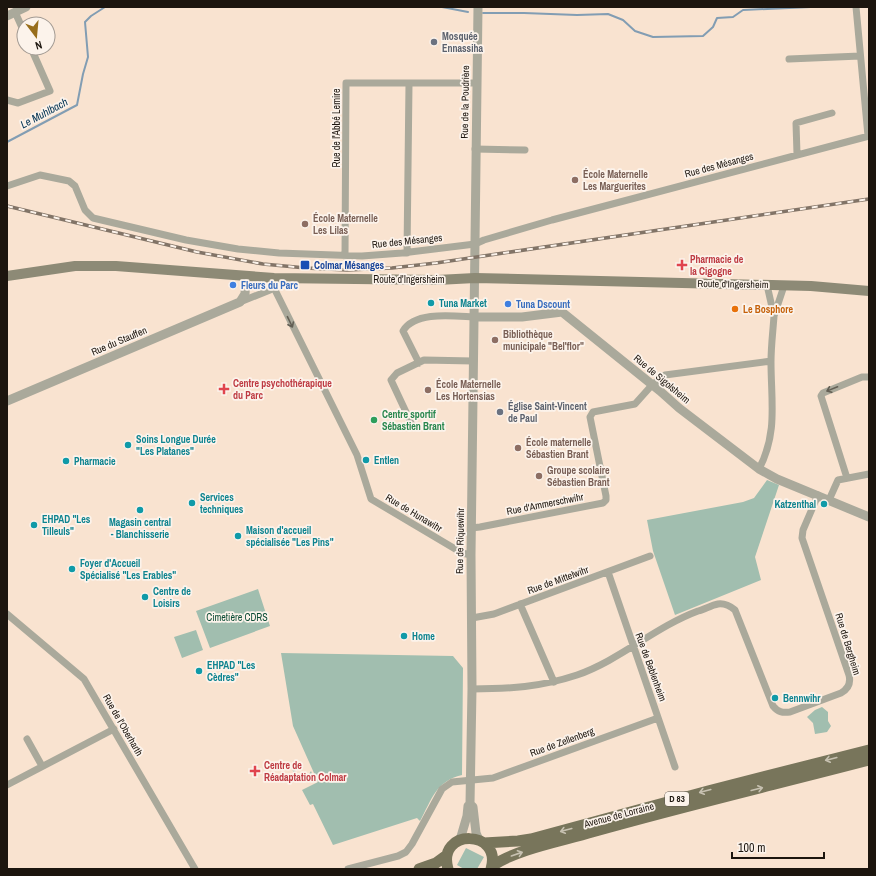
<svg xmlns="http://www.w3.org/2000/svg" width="876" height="876" font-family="'Archivo Narrow',sans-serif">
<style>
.green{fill:#a1beaf}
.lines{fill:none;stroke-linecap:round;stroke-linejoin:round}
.stream{stroke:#829db3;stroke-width:2}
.minor{stroke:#aaa99b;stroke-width:7}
.tertiary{stroke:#aaa99b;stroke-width:9}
.secondary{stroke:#8d8a76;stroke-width:10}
.primary{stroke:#78755b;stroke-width:11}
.rail-casing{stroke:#827467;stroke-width:3.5}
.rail{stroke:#fcf3eb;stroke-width:2;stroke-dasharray:6;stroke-linecap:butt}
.oneway{stroke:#635f54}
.oneway2{stroke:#c7c1b1}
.worship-dot{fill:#6b7280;stroke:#fcf3eb;stroke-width:1.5}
.education-dot{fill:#8d6e63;stroke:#fcf3eb;stroke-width:1.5}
.transit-dot{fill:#1a4fb4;stroke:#fcf3eb;stroke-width:1.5}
.health-dot{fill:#e0444e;stroke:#fcf3eb;stroke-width:1.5}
.shop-dot{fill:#3f7fe0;stroke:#fcf3eb;stroke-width:1.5}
.culture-dot{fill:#0f9aa8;stroke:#fcf3eb;stroke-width:1.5}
.food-dot{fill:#e8710a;stroke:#fcf3eb;stroke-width:1.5}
.leisure-dot{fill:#2e9e5b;stroke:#fcf3eb;stroke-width:1.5}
.labels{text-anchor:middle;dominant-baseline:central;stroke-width:3.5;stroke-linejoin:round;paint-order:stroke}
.shield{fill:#fcf3eb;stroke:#5f5850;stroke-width:1}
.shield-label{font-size:9px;font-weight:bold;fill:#1c150e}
.worship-label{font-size:10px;font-weight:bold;fill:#5b616d;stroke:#fcf3eb;text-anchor:start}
.street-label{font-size:10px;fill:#1c150e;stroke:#fcf3eb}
.education-label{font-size:10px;font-weight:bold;fill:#785e54;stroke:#fcf3eb;text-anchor:start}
.health-label{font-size:10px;font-weight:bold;fill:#be3a42;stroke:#fcf3eb;text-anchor:start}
.transit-label{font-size:10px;font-weight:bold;fill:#164399;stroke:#fcf3eb;text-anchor:start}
.shop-label{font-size:10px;font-weight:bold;fill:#366cbe;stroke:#fcf3eb;text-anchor:start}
.culture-label{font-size:10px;font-weight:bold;fill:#0d838f;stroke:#fcf3eb;text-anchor:start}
.food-label{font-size:10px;font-weight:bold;fill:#c56008;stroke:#fcf3eb;text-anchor:start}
.leisure-label{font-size:10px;font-weight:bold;fill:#27864d;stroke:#fcf3eb;text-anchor:start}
.park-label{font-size:10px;fill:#0b4c35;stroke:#fcf3eb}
.water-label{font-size:11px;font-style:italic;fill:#023252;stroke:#fcf3eb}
</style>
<rect width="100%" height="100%" fill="#f9e3d0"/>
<!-- green -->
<path class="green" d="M767 480 779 485 755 557 761 580 675 615 653 551 647 520 743 502 754 498Z
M258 589 270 626 210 648 196 611Z
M196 630 203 650 182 658 174 637Z
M281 653 453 656 463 668 462 775C436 781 432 799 420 821L417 818 333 845 313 804 310 805 302 790 318 782 293 726Z
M822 707 828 712V721L831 726 827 732 815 734 813 723 807 717 815 710Z
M290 764 294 765 296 773 299 776 303 772 306 774H309L311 771 313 776 309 779 297 781Z
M466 848 484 857 477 869H464L457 865Z"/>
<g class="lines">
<!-- stream -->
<path class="stream" d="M442 7 468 12
M483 13H524L577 15 608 14 623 20 635 31 653 37 703 36 713 27 717 18 733 17 743 10 811 7
M7 142 77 105 83 74 88 57 85 22 91 16 105 7"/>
<!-- minor -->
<path class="minor" d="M856 7 868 136
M15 12 24 32
M789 59 860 56
M7 100 18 103 50 91 31 48
M475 149 525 150
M797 154 796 123 832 113
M7 186 40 175 69 181 75 186 85 210 93 218 186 240 238 249 279 253 362 256 402 253 475 244 484 240 552 220 869 136
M407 253 409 84
M345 256 346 83H476
M274 278V287L276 292 357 455 371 499 462 553 471 555
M767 285 774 316 784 286
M240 302 270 290 274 287
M419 363 403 331C415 311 453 316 473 317
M413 427 391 380 397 373 424 360 473 361
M759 469C778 433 771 401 771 362 771 346 773 331 774 316
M847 478 821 396 823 393 862 377H869
M829 500 838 480 869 474
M471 528 480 527 603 503 606 500V496L590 417 593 412 635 404 652 385 665 375 771 361
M608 572 675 767
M520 604 554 682
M7 614 84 679 195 869
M472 618 494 614 650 556
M472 689C509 689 541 687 577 675 620 660 655 627 698 611 705 609 712 605 718 604 725 603 730 606 735 610L773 706C778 712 782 713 790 712L841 693C848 689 851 683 849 675L802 538 803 530 818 495
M27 739 42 766
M7 785 114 729
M348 869 398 856 406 852 412 844 442 789 452 782 493 778 658 718"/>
<!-- tertiary -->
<path class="tertiary" d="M7 16 26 7
M473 317H522L562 312 660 391 679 408 759 469 777 479 869 517
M7 401 240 302 245 294 246 276
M471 805 473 807 476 833 479 840
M460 840 467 816 468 806 470 804 472 689 471 555 478 7"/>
<!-- secondary -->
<path class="secondary" d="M7 276 75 266H116L274 278 437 280 475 278 811 286 869 291"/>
<!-- primary -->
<path class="primary" d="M484 843 518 841 531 839 708 791 869 750
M492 866C517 849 562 841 592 832 684 806 777 784 869 760
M419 869 436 863 447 855
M448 869C436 828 503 829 491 869"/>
<defs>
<path id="rail" d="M7 206 197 252 263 264 306 268 347 270 392 268 436 263 869 199"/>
</defs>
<!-- rail casing -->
<use href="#rail" class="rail-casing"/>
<!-- rail -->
<use href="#rail" class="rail"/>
</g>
<!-- one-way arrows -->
<defs><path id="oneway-shaft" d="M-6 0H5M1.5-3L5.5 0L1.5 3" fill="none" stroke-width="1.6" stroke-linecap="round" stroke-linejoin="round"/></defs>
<g class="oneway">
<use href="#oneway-shaft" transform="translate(290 322) rotate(64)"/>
<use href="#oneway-shaft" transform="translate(832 389) rotate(158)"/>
</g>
<g class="oneway2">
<use href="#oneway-shaft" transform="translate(831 759) rotate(166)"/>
<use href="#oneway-shaft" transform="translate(757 789) rotate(-14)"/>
<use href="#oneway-shaft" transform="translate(705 791) rotate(165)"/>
<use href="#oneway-shaft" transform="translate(566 830) rotate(165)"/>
<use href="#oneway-shaft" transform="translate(517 854) rotate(-19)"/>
</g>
<!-- markers -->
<g class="worship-dot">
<circle cx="434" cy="42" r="4"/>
<circle cx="500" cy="412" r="4"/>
</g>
<g class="education-dot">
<circle cx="575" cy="180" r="4"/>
<circle cx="305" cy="224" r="4"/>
<circle cx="495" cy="340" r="4"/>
<circle cx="428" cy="390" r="4"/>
<circle cx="518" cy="448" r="4"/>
<circle cx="539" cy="476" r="4"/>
</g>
<rect class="transit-dot" x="300" y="260" width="10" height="10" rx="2"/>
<g class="health-dot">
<path d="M680 259h4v4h4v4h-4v4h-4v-4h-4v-4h4z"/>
<path d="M222 383h4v4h4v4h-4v4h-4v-4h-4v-4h4z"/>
<path d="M253 765h4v4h4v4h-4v4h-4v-4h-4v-4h4z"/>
</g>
<g class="shop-dot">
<circle cx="233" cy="285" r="4"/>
<circle cx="508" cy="304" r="4"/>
</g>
<g class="culture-dot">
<circle cx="431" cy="303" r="4"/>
<circle cx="128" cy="445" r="4"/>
<circle cx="366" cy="460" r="4"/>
<circle cx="66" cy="461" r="4"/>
<circle cx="192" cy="503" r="4"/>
<circle cx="824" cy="504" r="4"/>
<circle cx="140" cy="510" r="4"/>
<circle cx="34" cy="525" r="4"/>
<circle cx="238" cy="536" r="4"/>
<circle cx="72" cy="569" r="4"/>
<circle cx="145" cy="597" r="4"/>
<circle cx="404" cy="636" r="4"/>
<circle cx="199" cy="671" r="4"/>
<circle cx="775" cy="698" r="4"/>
</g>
<circle class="food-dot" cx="735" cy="309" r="4"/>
<circle class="leisure-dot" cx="374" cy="420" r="4"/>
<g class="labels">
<!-- shield labels -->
<rect class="shield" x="665" y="792" width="24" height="14" rx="3"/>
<g class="shield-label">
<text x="677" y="799">D 83</text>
</g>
<!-- worship labels -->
<g class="worship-label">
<text x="442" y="36">Mosquée<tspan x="442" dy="12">Ennassiha</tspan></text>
<text x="508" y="406">Église Saint-Vincent<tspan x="508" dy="12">de Paul</tspan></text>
</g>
<!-- street labels -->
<g class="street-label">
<text transform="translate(465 102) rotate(-89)">Rue de la Poudrière</text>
<text transform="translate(336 128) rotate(-90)">Rue de l'Abbé Lemire</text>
<text transform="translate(719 165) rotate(-15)">Rue des Mésanges</text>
<text transform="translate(407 241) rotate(-6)">Rue des Mésanges</text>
<text x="409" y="279">Route d'Ingersheim</text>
<text transform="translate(733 284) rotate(1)">Route d'Ingersheim</text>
<text transform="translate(119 341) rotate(-23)">Rue du Stauffen</text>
<text transform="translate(662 379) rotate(40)">Rue de Sigolsheim</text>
<text transform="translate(545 504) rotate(-11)">Rue d'Ammerschwihr</text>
<text transform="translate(414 513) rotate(31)">Rue de Hunawihr</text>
<text transform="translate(460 541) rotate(-89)">Rue de Riquewihr</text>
<text transform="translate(558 580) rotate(-20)">Rue de Mittelwihr</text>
<text transform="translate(848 644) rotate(73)">Rue de Bergheim</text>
<text transform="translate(651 667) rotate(70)">Rue de Beblenheim</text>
<text transform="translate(123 725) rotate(60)">Rue de l'Oberharth</text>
<text transform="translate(562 742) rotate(-20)">Rue de Zellenberg</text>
<text transform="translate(619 815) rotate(-15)">Avenue de Lorraine</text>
</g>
<!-- education labels -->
<g class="education-label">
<text x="583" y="174">École Maternelle<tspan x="583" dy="12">Les Marguerites</tspan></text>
<text x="313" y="218">École Maternelle<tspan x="313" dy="12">Les Lilas</tspan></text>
<text x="503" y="334">Bibliothèque<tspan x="503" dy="12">municipale "Bel'flor"</tspan></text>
<text x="436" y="384">École Maternelle<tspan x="436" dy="12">Les Hortensias</tspan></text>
<text x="526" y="442">École maternelle<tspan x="526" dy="12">Sébastien Brant</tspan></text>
<text x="547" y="470">Groupe scolaire<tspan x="547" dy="12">Sébastien Brant</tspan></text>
</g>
<!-- health labels -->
<g class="health-label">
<text x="690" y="259">Pharmacie de<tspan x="690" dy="12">la Cigogne</tspan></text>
<text x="233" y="383">Centre psychothérapique<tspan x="233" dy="12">du Parc</tspan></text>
<text x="264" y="765">Centre de<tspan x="264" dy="12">Réadaptation Colmar</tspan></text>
</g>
<!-- transit labels -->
<g class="transit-label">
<text x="314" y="265">Colmar Mésanges</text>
</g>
<!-- shop labels -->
<g class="shop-label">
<text x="241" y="285">Fleurs du Parc</text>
<text x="516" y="304">Tuna Dscount</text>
</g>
<!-- culture labels -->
<g class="culture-label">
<text x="439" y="303">Tuna Market</text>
<text x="136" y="439">Soins Longue Durée<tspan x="136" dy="12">"Les Platanes"</tspan></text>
<text x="374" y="460">Entlen</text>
<text x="74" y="461">Pharmacie</text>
<text x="200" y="497">Services<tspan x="200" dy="12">techniques</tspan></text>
<text x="816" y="504" text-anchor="end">Katzenthal</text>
<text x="42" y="519">EHPAD "Les<tspan x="42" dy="12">Tilleuls"</tspan></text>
<text x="140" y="522" text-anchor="middle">Magasin central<tspan x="140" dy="12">- Blanchisserie</tspan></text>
<text x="246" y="530">Maison d'accueil<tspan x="246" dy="12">spécialisée "Les Pins"</tspan></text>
<text x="80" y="563">Foyer d'Accueil<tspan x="80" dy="12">Spécialisé "Les Erables"</tspan></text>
<text x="153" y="591">Centre de<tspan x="153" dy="12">Loisirs</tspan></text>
<text x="412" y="636">Home</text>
<text x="207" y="665">EHPAD "Les<tspan x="207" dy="12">Cèdres"</tspan></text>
<text x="783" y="698">Bennwihr</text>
</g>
<!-- food labels -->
<g class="food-label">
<text x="743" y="309">Le Bosphore</text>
</g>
<!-- leisure labels -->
<g class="leisure-label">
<text x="382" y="414">Centre sportif<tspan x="382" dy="12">Sébastien Brant</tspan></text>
</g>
<!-- park labels -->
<g class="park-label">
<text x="237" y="617">Cimetière CDRS</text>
</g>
<!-- water labels -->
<g class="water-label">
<text transform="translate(44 113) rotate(-28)">Le Muhlbach</text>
</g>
</g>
<!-- border -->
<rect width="876" height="876" fill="none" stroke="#1c150e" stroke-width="16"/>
<!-- north arrow -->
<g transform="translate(36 36) rotate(164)"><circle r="19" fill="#fcf3eb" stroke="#a29a93"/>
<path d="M0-3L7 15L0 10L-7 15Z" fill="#986d1a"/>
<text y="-6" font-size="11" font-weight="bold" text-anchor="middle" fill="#1c150e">N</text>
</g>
<!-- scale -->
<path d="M732 852v6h92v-6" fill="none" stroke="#1c150e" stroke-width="2"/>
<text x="738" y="852" font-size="12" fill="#1c150e" stroke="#fcf3eb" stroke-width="3" paint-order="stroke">100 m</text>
</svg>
